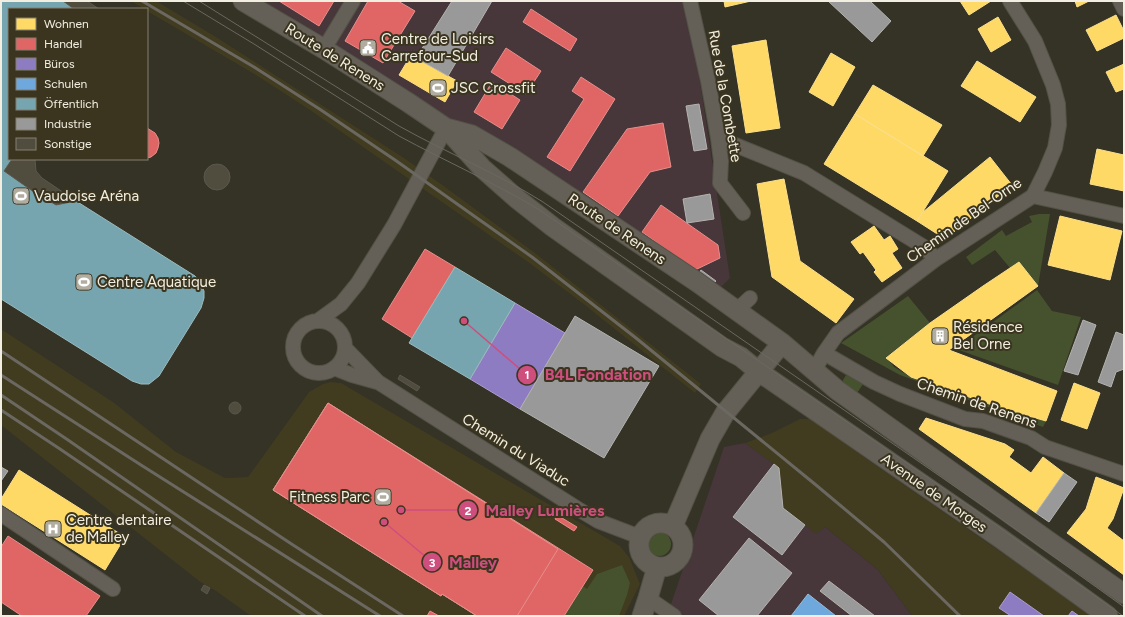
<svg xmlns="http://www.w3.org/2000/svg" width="1125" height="617" font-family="Figtree,sans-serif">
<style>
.built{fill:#413b20}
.industrial{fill:#47363a}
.green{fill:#45522d}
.homes{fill:#ffd966;stroke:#fbe08b}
.shops{fill:#e06666;stroke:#e58f8b}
.offices{fill:#8e7cc3;stroke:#ac9ecc}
.schools{fill:#6fa8dc;stroke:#96bdde}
.public{fill:#76a5af;stroke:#9bbbbe}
.industry{fill:#999;stroke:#b4b3af}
.building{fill:#514d3e;stroke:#5a574e}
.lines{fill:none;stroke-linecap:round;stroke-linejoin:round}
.street-casing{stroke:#535146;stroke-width:16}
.secondary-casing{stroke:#535146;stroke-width:21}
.street{stroke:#646057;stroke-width:14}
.secondary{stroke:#646057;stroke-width:19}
.tram{stroke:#6b6861;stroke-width:1}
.rail{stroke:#6b6861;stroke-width:3}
.labels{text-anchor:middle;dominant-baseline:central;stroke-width:4;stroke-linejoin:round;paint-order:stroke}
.poi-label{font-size:15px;fill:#f2efe2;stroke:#3b3520;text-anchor:start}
.street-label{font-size:15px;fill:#f2efe2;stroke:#3b3520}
.leader{fill:none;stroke:#ce4e7d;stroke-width:1.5}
.callout-dot{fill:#ce4e7d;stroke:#3b3520;stroke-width:1.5}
.mark-label{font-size:12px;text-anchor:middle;font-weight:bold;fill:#fff}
.callout-label{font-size:16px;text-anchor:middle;font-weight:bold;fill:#ce4e7d;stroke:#3b3520;stroke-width:4;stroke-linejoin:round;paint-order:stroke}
</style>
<rect width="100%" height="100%" fill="#353226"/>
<!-- built -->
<path class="built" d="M131 1H156L216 37 404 158 441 184 535 253 701 384 695 393 581 302 528 262 310 110 256 75 147 11V9H144Z
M1 329 113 402 176 452 225 478 248 477 309 392 323 384 331 382 341 383 620 546 629 557 640 584 624 616H251L216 591 199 581 1 425Z
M800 419H811L851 448 1093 616H912L878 570 825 527 816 535 783 508 779 469 745 443 772 433Z"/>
<!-- industrial -->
<path class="industrial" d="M261 1H685L692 30 730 278 719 289 513 157Z
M745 443 779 468 783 508 816 534 825 527 878 570 912 616H667L724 447Z"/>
<!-- green -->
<path class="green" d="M1039 214H1050L1038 286 1019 262 1010 268 995 250 972 265 966 257 1002 230 1006 236 1032 222 1029 216Z
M1037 290 1052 311 1081 317 1058 385 956 349Z
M908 296 930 323 886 357 894 367 911 377 998 407 1046 421 1043 427 900 375 841 343Z
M846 375 863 384 857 393 843 382V380Z
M647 544a12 12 0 1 1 24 0a12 12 0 1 1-24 0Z
M622 565 630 583 627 595 619 616H564L583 586 587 589 597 574Z"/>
<!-- homes -->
<path class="homes" d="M724 1H751L725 7Z
M960 1H991L969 15Z
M1075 1H1089L1077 7Z
M1116 15 1124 31V38L1097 51 1086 30Z
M998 17 1011 40 991 52 978 29Z
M766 40 780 128 746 133 732 46Z
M831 53 855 67 833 106 809 92Z
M411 55 457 81 445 102 399 75Z
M977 61 1036 97 1020 122 961 86Z
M1124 64V89L1116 92 1106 72Z
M873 85 942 125 923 156 855 114Z
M855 114 948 171 917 221 824 164Z
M1097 149 1124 155V191L1090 184Z
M990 157 1012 185 945 239 917 221 923 212Z
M784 179 800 261 854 299 836 323 772 277 757 184Z
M1060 216 1122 231 1110 280 1048 265Z
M874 226 884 240 890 236 898 249 892 253 902 268 882 282 874 272 876 270 863 252 860 254 851 242Z
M1019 262 1038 286 949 350 1057 391 1046 421 998 407 911 377 886 358 930 323 983 286Z
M1074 383 1100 393 1087 429 1061 420Z
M926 418 1005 444 1014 450 1009 457 1031 473 1043 457 1064 473 1036 513 919 429Z
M19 470 125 537 105 570 1 504V499Z
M1096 477 1124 488 1113 519 1107 528 1124 541V575L1067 533 1086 509Z"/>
<!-- shops -->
<path class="shops" d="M279 1H334L319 26Z
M368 1H398L415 11 383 63 345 41Z
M531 9 577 39 570 51 523 22Z
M506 48 541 71 526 94 491 72Z
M581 77 615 99 570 171 547 157 584 99 572 91Z
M492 82 520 100 502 129 474 112Z
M663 123 671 167 650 172 618 216 583 192 627 129Z
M147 128 155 133 158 138 159 143 158 148 156 153 151 157 147 158Z
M661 205 718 245 720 258 695 270 642 232Z
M425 249 455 267 412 338 382 319Z
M328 403 593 570 564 616H477L442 594 441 596 273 490Z
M328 403 558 549 517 616H477L442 594 441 596 273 490Z
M557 515 577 527 574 531 555 519Z
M8 536 100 596 86 616H22L1 602V547Z
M430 611 439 616H427Z"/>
<!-- offices -->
<path class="offices" d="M515 303 565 333 520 409 470 379Z
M1010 592 1044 616H1011L999 608Z
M1072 611 1079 616H1068Z"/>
<!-- schools -->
<path class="schools" d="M808 594 836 616H791Z"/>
<!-- public -->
<path class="public" d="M1 1H63L74 9H9V159H12L4 171 31 190 56 205 76 201 195 276 200 282 204 291V298L201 308 159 376 149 384H141L132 381 1 299Z
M455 267 515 303 470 379 409 343Z"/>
<!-- industry -->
<path class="industry" d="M452 1H492L448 76 416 58Z
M828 1H870L891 21 872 42Z
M699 104 707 149 694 151 686 106Z
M710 194 714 219 687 223 683 199Z
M701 270 716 281 713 284 699 273Z
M575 316 659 366 604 458 520 409Z
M1083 320 1096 325 1078 375 1064 371Z
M1116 332 1124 335V369L1116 372 1111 387 1098 382Z
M774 464 779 468 783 508 805 525 782 555 733 517Z
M1 467 8 471 1 481Z
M1064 473 1077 482 1049 522 1036 513Z
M749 538 792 573 757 616H719L699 600Z
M829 581 875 616H852L820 591Z"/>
<!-- building -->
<path class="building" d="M63 1H87L99 9H74Z
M12 159H35L36 171 42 178 76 201 56 205 31 190 4 171Z
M204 177a13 13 0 1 1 26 0a13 13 0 1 1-26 0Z
M400 375 420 387 417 391 398 379Z
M229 408a6 6 0 1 1 12 0a6 6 0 1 1-12 0Z
M204 585 210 588 207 594 201 590Z"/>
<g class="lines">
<defs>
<path id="street" d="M690 1 708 81 718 138 721 161 720 183 743 213
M1120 1 1124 9
M324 49 353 1
M718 138 804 173 924 247 936 259
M1033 196 1124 216
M736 311 750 298
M319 320 341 304 358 283 394 225 446 128
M293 347a26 26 0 1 1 52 0a26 26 0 1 1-52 0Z
M345 348 378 382 578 509 598 521 640 537
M824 353 874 382 900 394 965 419 983 421 1031 438 1045 447 1124 474
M334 368 352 375 377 382
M814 371 824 353 838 333 936 259 1033 196 1045 172 1055 148 1059 125 1058 104 1053 85 1035 41 1010 1
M1 514 113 589
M648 598 674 616"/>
<path id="secondary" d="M243 1 324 49 409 103 446 128 482 168 516 198 553 227 722 347 741 357 758 371 1000 538 1108 616
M446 128 472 135 510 157 697 282 782 343 837 390 1047 540 1124 594
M639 545a22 22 0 1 1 44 0a22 22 0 1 1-44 0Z
M673 526 710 439 725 413 782 343
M642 616 648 598 657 567"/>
</defs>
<!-- street casing -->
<use href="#street" class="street-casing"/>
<!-- secondary casing -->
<use href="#secondary" class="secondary-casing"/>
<!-- street -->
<use href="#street" class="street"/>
<!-- secondary -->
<use href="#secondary" class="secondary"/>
<!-- tram -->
<path class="tram" d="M183 1 254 44 399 136C445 161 493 182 538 209L978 512 1123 616
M199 1 399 126C447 153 497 173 543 202L986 508 1124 607"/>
<!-- rail -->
<path class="rail" d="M142 1 254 67 321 110 395 160 532 257 636 338 816 485 884 542 960 616
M1 351 290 543 403 616
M1 375 141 465 380 616
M1 395 68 440 322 616
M1 410 60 449 305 616"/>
</g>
<!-- icons -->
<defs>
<symbol id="civic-square" viewBox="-11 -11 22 22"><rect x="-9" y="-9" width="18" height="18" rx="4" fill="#b0ada0" stroke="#3b3520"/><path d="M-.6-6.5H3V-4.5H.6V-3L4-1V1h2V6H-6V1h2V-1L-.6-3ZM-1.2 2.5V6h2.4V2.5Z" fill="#fff"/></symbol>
<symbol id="stadium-square" viewBox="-11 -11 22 22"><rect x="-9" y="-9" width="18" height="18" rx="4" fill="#b0ada0" stroke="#3b3520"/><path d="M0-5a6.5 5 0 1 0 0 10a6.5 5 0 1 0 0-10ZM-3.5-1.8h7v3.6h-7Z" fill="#fff"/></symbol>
<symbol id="building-square" viewBox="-11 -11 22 22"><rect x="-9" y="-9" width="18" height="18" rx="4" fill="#b0ada0" stroke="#3b3520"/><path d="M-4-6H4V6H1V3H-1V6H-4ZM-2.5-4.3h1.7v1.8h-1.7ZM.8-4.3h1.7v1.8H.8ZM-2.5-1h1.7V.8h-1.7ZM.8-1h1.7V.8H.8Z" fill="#fff"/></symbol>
<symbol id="hospital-square" viewBox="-11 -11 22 22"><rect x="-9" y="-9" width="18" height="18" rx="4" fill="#b0ada0" stroke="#3b3520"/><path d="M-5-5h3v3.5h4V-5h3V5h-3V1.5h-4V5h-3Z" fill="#fff"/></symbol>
</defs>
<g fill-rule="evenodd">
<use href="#civic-square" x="358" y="38" width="20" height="20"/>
<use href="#stadium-square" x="428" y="78" width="20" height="20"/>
<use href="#stadium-square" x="11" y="186" width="20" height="20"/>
<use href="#stadium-square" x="74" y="272" width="20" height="20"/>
<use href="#building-square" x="930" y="326" width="20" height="20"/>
<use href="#stadium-square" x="373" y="487" width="20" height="20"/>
<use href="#hospital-square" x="43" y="519" width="20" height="20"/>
</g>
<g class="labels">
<!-- poi labels -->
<g class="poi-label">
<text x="381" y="39">Centre de Loisirs<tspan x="381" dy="17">Carrefour-Sud</tspan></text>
<text x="451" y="88">JSC Crossfit</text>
<text x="34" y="196">Vaudoise Aréna</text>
<text x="97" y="282">Centre Aquatique</text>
<text x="953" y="327">Résidence<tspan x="953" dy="17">Bel Orne</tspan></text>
<text x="370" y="497" text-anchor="end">Fitness Parc</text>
<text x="66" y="520">Centre dentaire<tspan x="66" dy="17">de Malley</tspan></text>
</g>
<!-- street labels -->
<g class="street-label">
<text transform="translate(335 57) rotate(32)">Route de Renens</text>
<text transform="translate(725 96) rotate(80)">Rue de la Combette</text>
<text transform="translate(964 220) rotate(-35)">Chemin de Bel-Orne</text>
<text transform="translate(617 229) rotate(34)">Route de Renens</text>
<text transform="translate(977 403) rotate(19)">Chemin de Renens</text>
<text transform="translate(516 450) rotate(32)">Chemin du Viaduc</text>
<text transform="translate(934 493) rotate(35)">Avenue de Morges</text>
</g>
</g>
<!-- callouts -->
<path class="leader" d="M464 321L527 375M401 510L468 510M384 522L432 562"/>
<g class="callout-dot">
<circle cx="464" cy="321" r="4"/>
<circle cx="401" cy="510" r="4"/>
<circle cx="384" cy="522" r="4"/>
<circle cx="527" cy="375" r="10"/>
<circle cx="468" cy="510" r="10"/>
<circle cx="432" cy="562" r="10"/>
</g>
<g class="mark-label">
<text x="527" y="379">1</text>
<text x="468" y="515">2</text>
<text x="432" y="567">3</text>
</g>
<g class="callout-label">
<text x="598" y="380">B4L Fondation</text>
<text x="545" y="516">Malley Lumières</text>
<text x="473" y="568">Malley</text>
</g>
<!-- border -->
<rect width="1125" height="617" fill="none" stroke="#f2efe2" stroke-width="4"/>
<!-- legend -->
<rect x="8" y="8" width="140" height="152" fill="#3b3520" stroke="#847f6e"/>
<rect x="16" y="18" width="20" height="12" fill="#ffd966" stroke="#847f6e"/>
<text x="44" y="28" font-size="12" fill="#f2efe2">Wohnen</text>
<rect x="16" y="38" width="20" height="12" fill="#e06666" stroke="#847f6e"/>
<text x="44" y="48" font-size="12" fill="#f2efe2">Handel</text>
<rect x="16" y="58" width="20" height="12" fill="#8e7cc3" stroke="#847f6e"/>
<text x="44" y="68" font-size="12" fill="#f2efe2">Büros</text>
<rect x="16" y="78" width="20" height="12" fill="#6fa8dc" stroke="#847f6e"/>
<text x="44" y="88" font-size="12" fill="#f2efe2">Schulen</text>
<rect x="16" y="98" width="20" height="12" fill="#76a5af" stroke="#847f6e"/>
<text x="44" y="108" font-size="12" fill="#f2efe2">Öffentlich</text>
<rect x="16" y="118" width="20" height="12" fill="#999999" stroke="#847f6e"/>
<text x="44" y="128" font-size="12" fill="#f2efe2">Industrie</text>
<rect x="16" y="138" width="20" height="12" fill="#514d3e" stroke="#847f6e"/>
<text x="44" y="148" font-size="12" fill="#f2efe2">Sonstige</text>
</svg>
